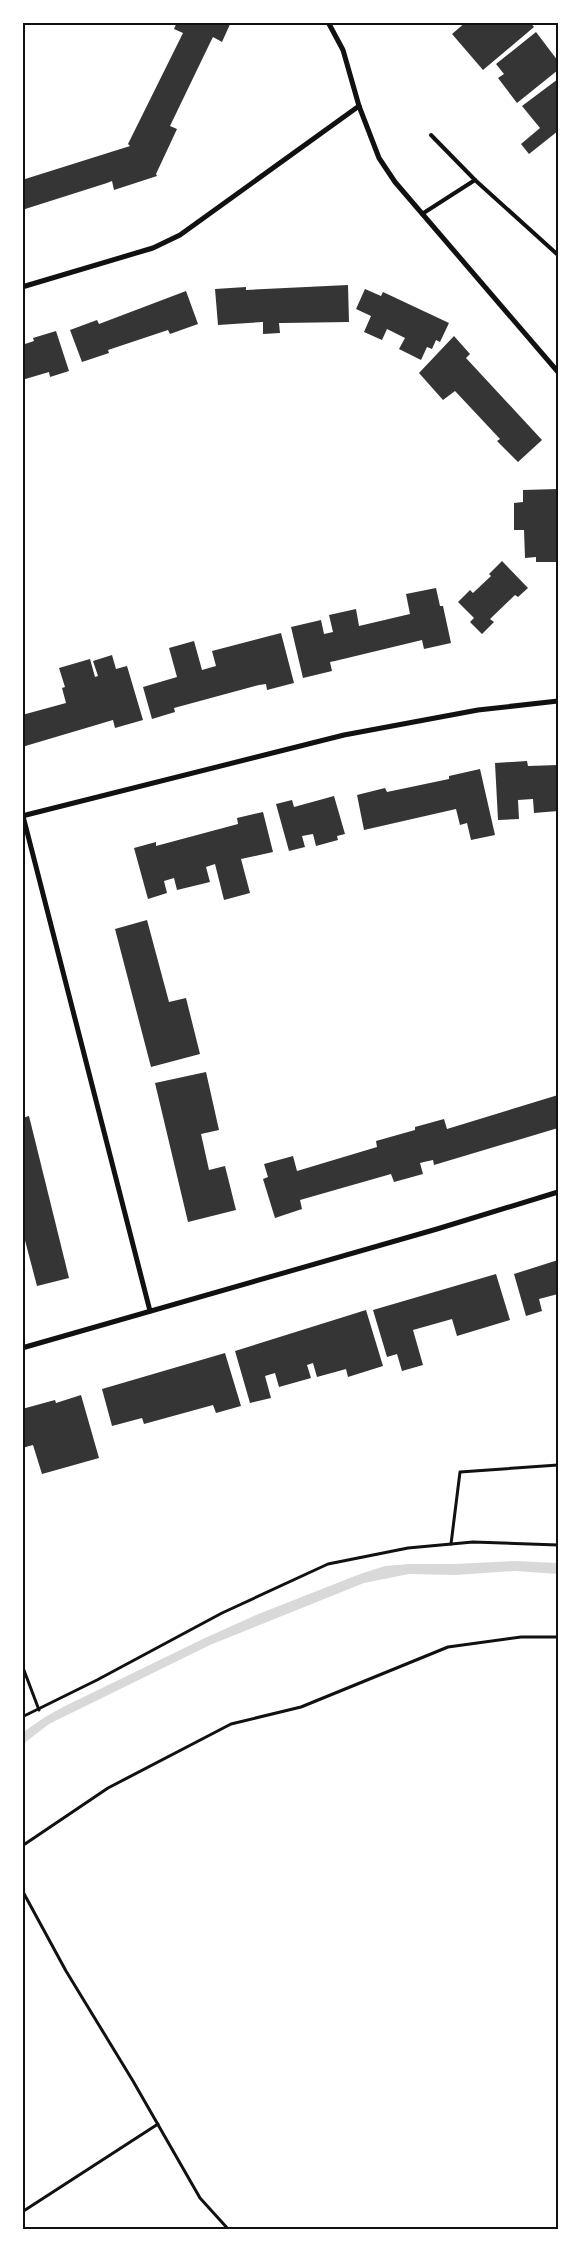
<svg xmlns="http://www.w3.org/2000/svg" width="581" height="2252" font-family="'Alegreya Sans',sans-serif">
<style>
.water{fill:#d9d9d9}
.building{fill:#353535}
.lines{fill:none;stroke-linecap:round;stroke-linejoin:round}
.path{stroke:#111;stroke-width:3}
.service{stroke:#111;stroke-width:4}
.minor{stroke:#111;stroke-width:5}
.neatline{fill:none;stroke:#111;stroke-width:2}
</style>
<rect width="100%" height="100%" fill="#fff"/>
<!-- water -->
<path class="water" d="M 515,1561 L 558,1563 L 558,1574 L 515,1571 L 455,1575 L 409,1574 L 364,1583 L 210,1645 L 49,1724 L 23,1744 L 23,1734 L 25,1731 L 45,1717 L 65,1706 L 205,1638 L 256,1615 L 360,1574 L 385,1566 L 409,1564 L 454,1564 Z"/>
<!-- building -->
<g class="building">
<path d="M 177,22 L 231,22 L 222,42 L 213,37 L 209,45 L 170,126 L 177,129 L 156,174 L 157,176 L 114,190 L 112,181 L 107,183 L 22,210 L 22,180 L 130,146 L 128,144 L 183,33 L 174,29 Z"/>
<path d="M 466,22 L 530,22 L 534,27 L 483,70 L 452,34 Z"/>
<path d="M 536,32 L 558,61 L 558,70 L 517,103 L 498,78 L 504,74 L 496,64 Z"/>
<path d="M 558,79 L 558,131 L 529,154 L 521,144 L 540,128 L 522,106 Z"/>
<path d="M 348,285 L 349,322 L 282,323 L 279,323 L 280,333 L 263,334 L 263,322 L 218,325 L 215,289 L 246,287 L 246,290 Z"/>
<path d="M 365,289 L 381,296 L 383,292 L 449,323 L 440,342 L 436,340 L 432,349 L 427,347 L 421,360 L 399,349 L 405,338 L 387,329 L 382,340 L 364,332 L 371,316 L 356,309 Z"/>
<path d="M 186,291 L 198,324 L 170,334 L 168,330 L 108,350 L 109,353 L 82,362 L 70,330 L 97,320 L 99,324 Z"/>
<path d="M 56,331 L 69,371 L 50,377 L 49,372 L 22,380 L 22,345 L 34,341 L 33,338 Z"/>
<path d="M 454,336 L 470,354 L 466,358 L 542,440 L 518,462 L 497,441 L 500,439 L 455,391 L 443,400 L 419,373 Z"/>
<path d="M 558,489 L 558,499 L 556,499 L 558,562 L 536,562 L 536,557 L 525,558 L 524,530 L 514,530 L 514,503 L 523,502 L 523,490 Z"/>
<path d="M 502,561 L 528,588 L 518,597 L 515,595 L 490,619 L 494,622 L 482,634 L 470,622 L 474,618 L 458,602 L 470,590 L 473,593 L 491,576 L 489,574 Z"/>
<path d="M 436,588 L 440,606 L 443,606 L 451,643 L 424,649 L 422,640 L 335,661 L 330,662 L 332,671 L 303,678 L 291,627 L 321,620 L 324,634 L 333,632 L 329,615 L 356,609 L 359,626 L 410,614 L 406,594 Z"/>
<path d="M 281,633 L 294,683 L 267,690 L 266,684 L 259,685 L 174,708 L 175,712 L 152,719 L 143,687 L 177,677 L 169,648 L 194,641 L 202,670 L 216,666 L 212,651 Z"/>
<path d="M 112,655 L 116,669 L 127,666 L 143,720 L 115,728 L 113,720 L 22,747 L 22,715 L 66,703 L 62,688 L 65,687 L 59,668 L 90,659 L 95,677 L 98,676 L 93,661 Z"/>
<path d="M 527,761 L 528,766 L 558,765 L 558,811 L 534,813 L 533,799 L 518,800 L 519,819 L 498,820 L 495,763 Z"/>
<path d="M 480,769 L 495,835 L 471,840 L 467,823 L 460,825 L 456,809 L 364,830 L 357,795 L 385,788 L 387,792 L 449,779 L 449,776 Z"/>
<path d="M 334,796 L 345,834 L 337,836 L 338,840 L 316,846 L 313,834 L 302,836 L 305,847 L 289,851 L 276,804 L 292,800 L 294,807 Z"/>
<path d="M 263,812 L 273,852 L 241,859 L 250,893 L 224,900 L 215,864 L 206,867 L 210,882 L 177,890 L 174,878 L 164,881 L 167,893 L 148,899 L 134,848 L 156,842 L 156,846 L 238,824 L 237,818 Z"/>
<path d="M 147,920 L 169,1002 L 186,998 L 200,1054 L 151,1067 L 115,929 Z"/>
<path d="M 206,1072 L 219,1130 L 201,1134 L 209,1170 L 225,1166 L 236,1210 L 188,1222 L 155,1083 Z"/>
<path d="M 558,1095 L 558,1128 L 434,1165 L 433,1160 L 424,1162 L 420,1163 L 423,1174 L 394,1182 L 391,1174 L 300,1200 L 302,1209 L 275,1218 L 263,1179 L 268,1177 L 264,1164 L 293,1156 L 297,1171 L 377,1147 L 376,1141 L 415,1130 L 415,1127 L 444,1119 L 447,1129 Z"/>
<path d="M 29,1116 L 69,1278 L 37,1286 L 22,1229 L 22,1118 Z"/>
<path d="M 558,1260 L 558,1294 L 539,1299 L 542,1311 L 526,1316 L 514,1274 Z"/>
<path d="M 496,1274 L 510,1320 L 457,1336 L 452,1319 L 413,1330 L 423,1365 L 402,1371 L 397,1354 L 387,1357 L 373,1310 Z"/>
<path d="M 366,1310 L 383,1366 L 348,1377 L 346,1369 L 317,1377 L 313,1363 L 307,1365 L 311,1378 L 279,1387 L 275,1373 L 265,1376 L 271,1398 L 250,1403 L 235,1351 Z"/>
<path d="M 225,1353 L 241,1406 L 216,1413 L 213,1405 L 144,1424 L 142,1418 L 112,1426 L 102,1389 Z"/>
<path d="M 81,1395 L 99,1458 L 42,1474 L 33,1445 L 22,1448 L 22,1409 L 55,1400 L 56,1403 Z"/>
</g>
<g class="lines">
<!-- path -->
<g class="path">
<path d="M 451,1544 L 460,1472 L 558,1465"/>
<path d="M 22,1665 L 39,1710"/>
<path d="M 22,1717 L 97,1680 L 222,1613 L 328,1564 L 408,1548 L 473,1542 L 558,1545"/>
<path d="M 22,1846 L 108,1788 L 231,1724 L 301,1707 L 448,1647 L 521,1637 L 558,1637"/>
<path d="M 22,1890 L 66,1971 L 133,2081 L 200,2198 L 229,2230"/>
<path d="M 22,2212 L 158,2124"/>
</g>
<!-- service -->
<g class="service">
<path d="M 431,135 L 475,180"/>
<path d="M 422,214 L 475,180 L 558,255"/>
</g>
<!-- minor -->
<g class="minor">
<path d="M 328,22 L 343,50 L 359,106 L 379,158 L 395,182 L 558,372"/>
<path d="M 22,287 L 153,248 L 180,235 L 359,106"/>
<path d="M 22,816 L 344,735 L 478,710 L 558,701"/>
<path d="M 23,816 L 150,1311"/>
<path d="M 22,1348 L 437,1229 L 558,1192"/>
</g>
</g>
<!-- border -->
<rect width="581" height="2252" fill="none" stroke="#ffffff" stroke-width="48"/>
<rect x="24" y="24" width="533" height="2204" class="neatline"/>
</svg>
